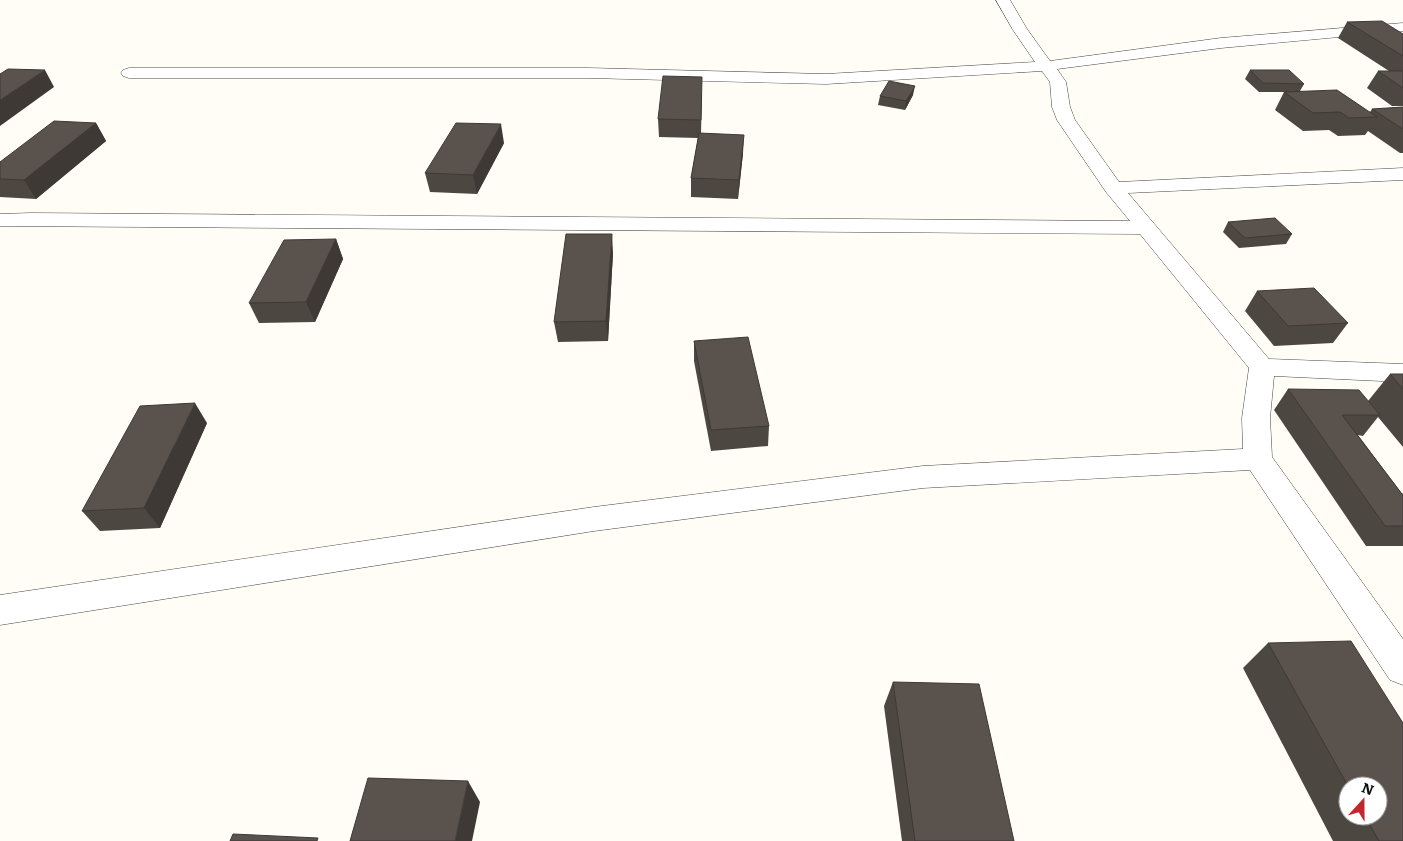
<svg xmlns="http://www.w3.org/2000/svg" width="1403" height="841" font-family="Literata,serif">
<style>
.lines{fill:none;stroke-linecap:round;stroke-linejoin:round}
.minor-casing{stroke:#444;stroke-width:1}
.minor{fill:#fff;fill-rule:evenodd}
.wall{fill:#4d4742;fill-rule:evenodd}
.shaded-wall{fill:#3f3936}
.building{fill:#5a524d;stroke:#3f3936}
</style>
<rect width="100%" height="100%" fill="#fffdf5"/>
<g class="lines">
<!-- minor casing -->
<g class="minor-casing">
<path id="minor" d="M 996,0 L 1010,0 L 1027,29 L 1050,61 L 1221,38 L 1403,23 L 1403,31 L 1221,48 L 1057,69 L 1066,82 L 1070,107 L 1075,120 L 1119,182 L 1403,168 L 1403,180 L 1128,193 L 1269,359 L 1403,364 L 1403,382 L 1274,376 L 1270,418 L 1272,457 L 1403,639 L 1403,685 L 1390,680 L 1250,470 L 923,488 L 594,531 L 0,625 L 0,595 L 594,507 L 923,466 L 1243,449 L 1242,418 L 1249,368 L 1140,234 L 0,226 L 0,214 L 31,213 L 1130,221 L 1106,192 L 1057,120 L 1052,107 L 1050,82 L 1042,71 L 826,84 L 588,78 L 129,78 L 123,76 L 121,73 L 123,70 L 129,68 L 588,68 L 826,74 L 1035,62 L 1013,30 Z"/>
</g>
<!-- minor -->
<use href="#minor" class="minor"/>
</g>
<!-- wall -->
<g class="wall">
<path d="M 1347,22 L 1403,34 L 1403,106 L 1392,106 L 1367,88 L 1378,71 L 1389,71 L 1338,38 Z"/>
<path d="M 1250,70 L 1304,84 L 1300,91 L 1370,112 L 1372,109 L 1403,107 L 1403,153 L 1400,153 L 1368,131 L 1365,135 L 1338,136 L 1329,130 L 1303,131 L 1275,110 L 1284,92 L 1259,92 L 1245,79 Z"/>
<path d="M 702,94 L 701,133 L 743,153 L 738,199 L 691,197 L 691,178 L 698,138 L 659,137 L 658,119 Z"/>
<path d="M 913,95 L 905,110 L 878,105 L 880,96 Z"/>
<path d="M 96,123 L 106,141 L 36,199 L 0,197 L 0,162 Z"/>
<path d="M 504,143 L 477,194 L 430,192 L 425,173 Z"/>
<path d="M 1228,222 L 1292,234 L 1286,244 L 1239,248 L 1223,232 Z"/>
<path d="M 336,239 L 343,259 L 315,322 L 259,323 L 249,303 Z"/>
<path d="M 613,253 L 608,341 L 558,342 L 554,322 Z"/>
<path d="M 1257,291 L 1348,323 L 1333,343 L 1274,346 L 1245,311 Z"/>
<path d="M 694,341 L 769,426 L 768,446 L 711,451 L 694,361 Z"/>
<path d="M 1390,374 L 1403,374 L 1403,447 L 1378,417 L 1363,436 L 1358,435 L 1402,494 L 1403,494 L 1403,546 L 1366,546 L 1274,410 L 1288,389 L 1368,401 Z"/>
<path d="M 207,423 L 160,528 L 100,531 L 82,511 Z"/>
<path d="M 1268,643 L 1403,841 L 1333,841 L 1243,668 ZM 1348,786 L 1378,816 L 1348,816 Z"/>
<path d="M 893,682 L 1014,841 L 902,841 L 884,706 Z"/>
</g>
<!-- shaded-wall -->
<g class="shaded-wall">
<path d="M 45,70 L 54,87 L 0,126 L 0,100 Z"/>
<path d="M 915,86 L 913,95 L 905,110 L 906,101 Z"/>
<path d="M 96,123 L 106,141 L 36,199 L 24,180 Z"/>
<path d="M 501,124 L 504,143 L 477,194 L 473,175 Z"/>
<path d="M 744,135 L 743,153 L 738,199 L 739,180 Z"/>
<path d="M 612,234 L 613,253 L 608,341 L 606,321 Z"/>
<path d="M 336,239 L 343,259 L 315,322 L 306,302 Z"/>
<path d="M 195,403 L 207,423 L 160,528 L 144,508 Z"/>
<path d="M 468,781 L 480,802 L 472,841 L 455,841 Z"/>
</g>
<!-- building -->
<g class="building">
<path d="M 1382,21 L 1403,34 L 1403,56 L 1347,22 Z"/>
<path d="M 8,69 L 45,70 L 0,100 L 0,74 Z"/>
<path d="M 1250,70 L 1289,70 L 1304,84 L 1263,83 Z"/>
<path d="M 1378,71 L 1403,71 L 1403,88 Z"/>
<path d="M 663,76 L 702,77 L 701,120 L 658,119 Z"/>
<path d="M 889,81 L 915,86 L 906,101 L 880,96 Z"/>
<path d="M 1337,90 L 1377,117 L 1349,118 L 1340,112 L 1313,113 L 1284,92 Z"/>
<path d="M 1403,107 L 1403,129 L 1372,109 Z"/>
<path d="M 54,121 L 96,123 L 24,180 L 0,179 L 0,162 Z"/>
<path d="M 456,123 L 501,124 L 473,175 L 425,173 Z"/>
<path d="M 699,133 L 744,135 L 739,180 L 691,178 Z"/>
<path d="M 1275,218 L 1292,234 L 1245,238 L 1228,222 Z"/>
<path d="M 566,234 L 612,234 L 606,321 L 554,322 Z"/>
<path d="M 336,239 L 306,302 L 249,303 L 284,240 Z"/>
<path d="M 1314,288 L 1348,323 L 1288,326 L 1257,291 Z"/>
<path d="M 748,337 L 769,426 L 711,430 L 694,341 Z"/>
<path d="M 1390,374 L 1403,374 L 1403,389 Z"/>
<path d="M 1288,389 L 1359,390 L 1380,415 L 1342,415 L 1402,494 L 1403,494 L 1403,526 L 1385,526 Z"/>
<path d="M 195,403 L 144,508 L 82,511 L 140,406 Z"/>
<path d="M 1351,641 L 1403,723 L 1403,841 L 1379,841 L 1365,816 L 1378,816 L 1378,786 L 1348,786 L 1268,643 Z"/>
<path d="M 893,682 L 979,684 L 1014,841 L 915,841 Z"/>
<path d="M 368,778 L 468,781 L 455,841 L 350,841 Z"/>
<path d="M 233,834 L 318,838 L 317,841 L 230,841 Z"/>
</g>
<!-- north arrow -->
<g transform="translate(1363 801) rotate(21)"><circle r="24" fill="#ffffff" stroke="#a0a0a0"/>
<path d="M0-4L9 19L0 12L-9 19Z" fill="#c4262e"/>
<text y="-8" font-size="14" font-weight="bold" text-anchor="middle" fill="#111111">N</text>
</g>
</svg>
